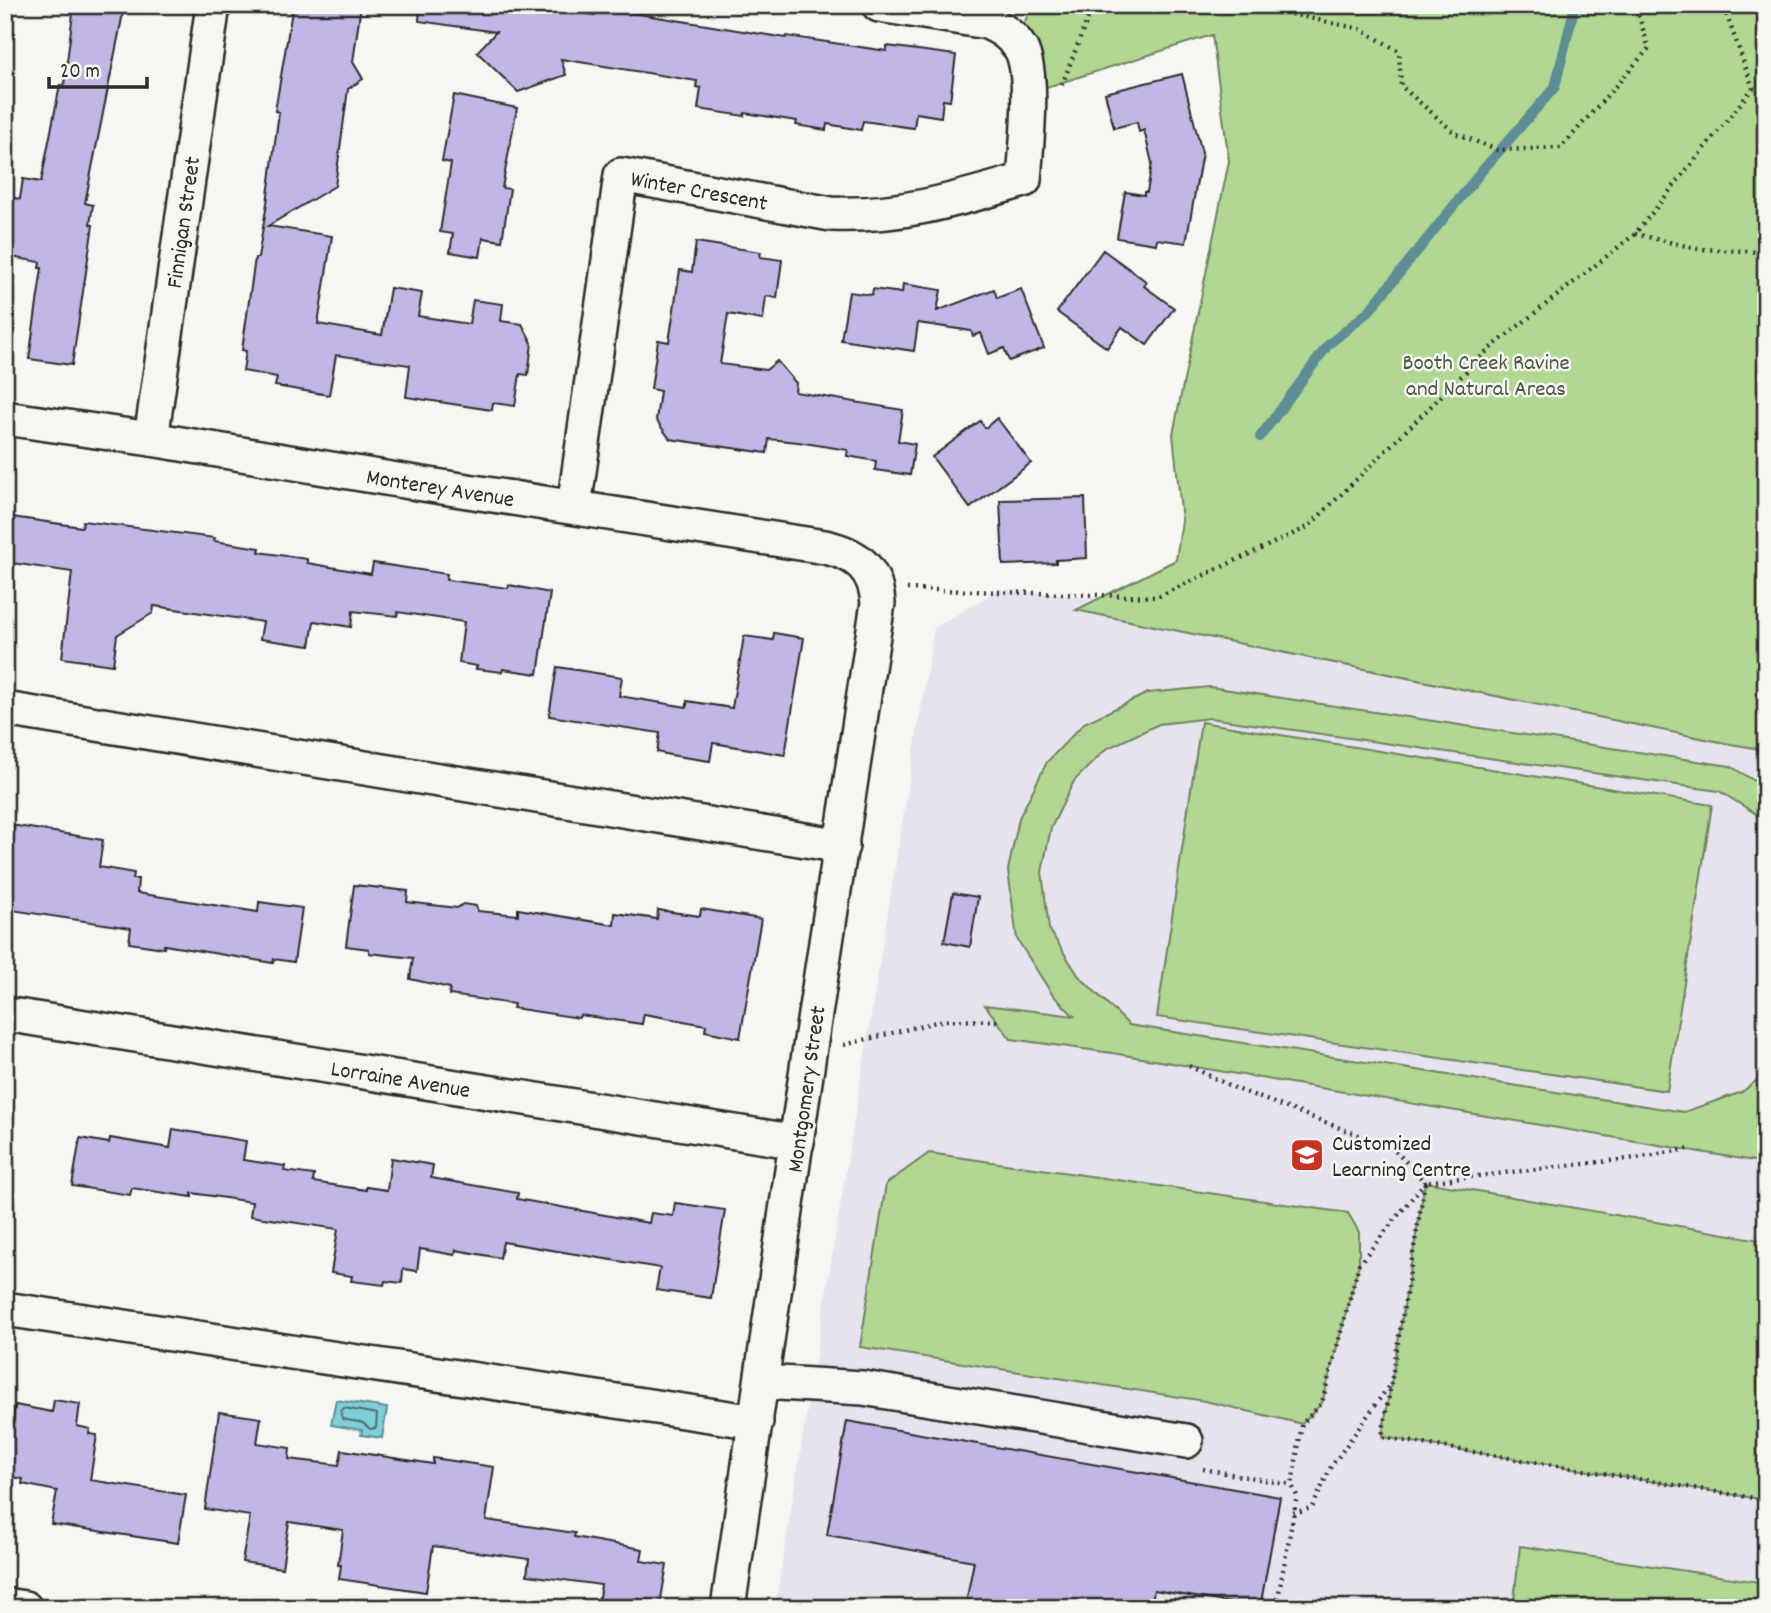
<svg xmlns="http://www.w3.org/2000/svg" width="1771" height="1613" font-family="Dekko,sans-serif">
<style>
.built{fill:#e6e3ef}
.green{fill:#b1d792;stroke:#6e815e;stroke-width:2}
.water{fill:#7fcfdb;stroke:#5d8d95;stroke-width:2}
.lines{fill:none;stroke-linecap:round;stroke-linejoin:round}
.shore{stroke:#4d6d71;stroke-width:2}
.stream{stroke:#5d8d95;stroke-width:10}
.building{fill:#c2b6e7;stroke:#2b2b2b;stroke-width:2}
.minor-casing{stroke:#2b2b2b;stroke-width:38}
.path{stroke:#2b2b2b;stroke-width:4.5;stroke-dasharray:2 5;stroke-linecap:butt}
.minor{stroke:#f6f6f2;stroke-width:33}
.labels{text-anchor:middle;stroke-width:5;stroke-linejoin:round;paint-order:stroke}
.street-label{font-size:23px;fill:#2b2b2b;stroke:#f6f6f2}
.park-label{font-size:23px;fill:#4c5645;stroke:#f6f6f2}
.poi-label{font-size:23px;fill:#2b2b2b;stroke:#f6f6f2;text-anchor:start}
</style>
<rect width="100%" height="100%" fill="#f6f6f2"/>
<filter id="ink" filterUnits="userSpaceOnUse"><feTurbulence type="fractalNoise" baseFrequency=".0143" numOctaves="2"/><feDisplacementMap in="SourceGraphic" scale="14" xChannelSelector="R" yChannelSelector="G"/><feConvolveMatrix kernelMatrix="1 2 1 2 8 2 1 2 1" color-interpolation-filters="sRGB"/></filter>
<g filter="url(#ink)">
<!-- built -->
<path class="built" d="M 1000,589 L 1169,606 L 1766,703 L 1766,1608 L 775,1608 L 934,628 Z"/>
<!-- green -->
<g class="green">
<path d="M 1032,5 L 1766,5 L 1766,750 L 1725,743 L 1076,610 L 1176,560 L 1182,521 L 1173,434 L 1229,161 L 1212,35 L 1047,87 L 1023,26 Z"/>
<path d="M 1210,687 L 1730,766 L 1766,788 L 1766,820 L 1719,791 L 1210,718 L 1159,724 L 1106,749 L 1074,781 L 1051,828 L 1042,872 L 1049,929 L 1078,975 L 1129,1025 L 1684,1112 L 1742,1092 L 1766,1073 L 1766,1118 L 1758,1125 L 1766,1127 L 1766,1163 L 1112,1053 L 1011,1039 L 985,1005 L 1074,1016 L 1052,994 L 1017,939 L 1008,870 L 1019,818 L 1047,762 L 1084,723 L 1148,693 Z"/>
<path d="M 1201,722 L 1712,805 L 1667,1091 L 1157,1017 Z"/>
<path d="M 929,1153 L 1348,1213 L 1359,1232 L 1359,1264 L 1322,1403 L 1302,1424 L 1205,1401 L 860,1347 L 886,1184 Z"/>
<path d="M 1425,1182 L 1766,1241 L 1766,1500 L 1382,1437 Z"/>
<path d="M 1520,1546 L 1766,1583 L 1766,1608 L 1513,1608 Z"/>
</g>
<!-- water -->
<path class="water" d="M 336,1400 L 387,1408 L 382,1438 L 361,1435 L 362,1430 L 331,1425 Z"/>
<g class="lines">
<!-- shore -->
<path class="shore" d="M 344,1408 L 377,1414 L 376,1428 L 370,1429 L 363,1423 L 342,1419 L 341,1411 Z"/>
<!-- stream -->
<path class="stream" d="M 1260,437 L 1328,345 L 1369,311 L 1481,172 L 1555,87 L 1575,5"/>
</g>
<!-- building -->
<g class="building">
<path d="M 74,5 L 104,5 L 124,8 L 85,203 L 93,205 L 90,224 L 93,225 L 72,365 L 29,359 L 42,268 L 39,268 L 40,262 L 5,256 L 5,196 L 20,199 L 23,179 L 41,182 L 60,85 L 64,86 Z"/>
<path d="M 293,5 L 361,5 L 353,62 L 363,79 L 348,89 L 335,186 L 268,226 L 332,236 L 318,324 L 382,335 L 390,288 L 422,293 L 418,316 L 469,324 L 473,300 L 503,304 L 501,321 L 522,324 L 532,343 L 528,375 L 520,374 L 515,406 L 493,403 L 492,410 L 406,397 L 410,365 L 336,355 L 329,395 L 275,386 L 277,377 L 243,371 L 246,351 L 242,350 L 255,258 L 258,258 L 267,203 L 279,112 L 275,111 Z"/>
<path d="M 420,5 L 542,5 L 594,15 L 608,5 L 617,5 L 621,11 L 786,38 L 787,36 L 887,51 L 887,46 L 956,55 L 950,101 L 943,100 L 941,117 L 916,113 L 914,128 L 863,121 L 861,130 L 827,124 L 826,130 L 796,125 L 797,121 L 745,113 L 744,116 L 698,109 L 701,88 L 696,87 L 697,81 L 561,59 L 566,75 L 518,92 L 477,52 L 496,32 L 419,21 Z"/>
<path d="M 1182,74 L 1202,153 L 1186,243 L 1157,239 L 1156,244 L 1117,238 L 1125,192 L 1144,195 L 1144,192 L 1147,192 L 1152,163 L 1144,130 L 1139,132 L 1137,122 L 1114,128 L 1105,93 Z"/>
<path d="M 454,95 L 517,108 L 502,188 L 510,189 L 502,241 L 483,238 L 480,257 L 450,252 L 453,234 L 440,232 L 451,163 L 442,161 Z"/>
<path d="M 696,242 L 761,252 L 760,257 L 782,260 L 777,298 L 766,296 L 763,320 L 728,314 L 720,364 L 766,370 L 777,361 L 796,383 L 795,392 L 903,410 L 898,441 L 915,444 L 910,475 L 875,470 L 876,461 L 847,456 L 848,450 L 798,442 L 769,439 L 767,453 L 670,439 L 656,420 L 660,391 L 651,389 L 658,340 L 669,342 L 680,270 L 692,272 Z"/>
<path d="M 1103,250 L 1147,282 L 1144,286 L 1174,308 L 1147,345 L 1122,327 L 1107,348 L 1057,312 Z"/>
<path d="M 903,284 L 941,290 L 937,311 L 994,289 L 997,298 L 1021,289 L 1044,348 L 1009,361 L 1004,348 L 989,354 L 981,333 L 973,336 L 971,331 L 918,323 L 914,351 L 841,340 L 849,292 L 872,295 L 873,289 L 902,293 Z"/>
<path d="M 997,418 L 1031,463 L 970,508 L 932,457 L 980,421 L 985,428 Z"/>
<path d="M 1085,498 L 1087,558 L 1056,560 L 1056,563 L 1003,565 L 1000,500 Z"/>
<path d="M 5,516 L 82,527 L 83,521 L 215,538 L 214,541 L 260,548 L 259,552 L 307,559 L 307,563 L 371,574 L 373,563 L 447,574 L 446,580 L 508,588 L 509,585 L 550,593 L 538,674 L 503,669 L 502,672 L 476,669 L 477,666 L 459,663 L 464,622 L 398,612 L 397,616 L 353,611 L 351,627 L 314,621 L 310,646 L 260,639 L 263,622 L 154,606 L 153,613 L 117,635 L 113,665 L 62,658 L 72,572 L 5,562 Z"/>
<path d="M 774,633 L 804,638 L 785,755 L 713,743 L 710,761 L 670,755 L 657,752 L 660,733 L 549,716 L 557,667 L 622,677 L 619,696 L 687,707 L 687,701 L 732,708 L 744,636 L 773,640 Z"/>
<path d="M 5,824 L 103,840 L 99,867 L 134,873 L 133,879 L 138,879 L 137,893 L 258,912 L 259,902 L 302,908 L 294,962 L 274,959 L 273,963 L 164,945 L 164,948 L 129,943 L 131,928 L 5,909 Z"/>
<path d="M 354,885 L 408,891 L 407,902 L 457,908 L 463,904 L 476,906 L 478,911 L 518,915 L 518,909 L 614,925 L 615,913 L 657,919 L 658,910 L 700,916 L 701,909 L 761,919 L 740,1038 L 705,1031 L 706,1025 L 644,1014 L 642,1024 L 580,1015 L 579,1018 L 513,1008 L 514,1004 L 449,995 L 450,988 L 410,979 L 413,958 L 369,953 L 369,949 L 346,946 Z"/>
<path d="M 953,893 L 978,897 L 970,947 L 944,942 Z"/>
<path d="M 173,1129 L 246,1141 L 243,1160 L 285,1166 L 284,1171 L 314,1175 L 313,1182 L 366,1190 L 366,1187 L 387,1190 L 391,1158 L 433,1165 L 431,1178 L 518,1193 L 517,1199 L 649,1223 L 651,1213 L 673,1216 L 675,1203 L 725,1210 L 711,1298 L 656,1290 L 660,1268 L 503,1242 L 500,1258 L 456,1250 L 455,1255 L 420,1249 L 417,1271 L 403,1269 L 402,1283 L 385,1281 L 384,1285 L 351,1281 L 352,1276 L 331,1273 L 338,1229 L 250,1216 L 252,1202 L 192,1193 L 192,1197 L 132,1188 L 130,1195 L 72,1186 L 80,1138 L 109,1143 L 110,1138 L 170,1148 Z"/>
<path d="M 54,1400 L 80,1404 L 77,1426 L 90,1429 L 89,1434 L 97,1435 L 90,1480 L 186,1495 L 178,1543 L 51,1524 L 57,1491 L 22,1484 L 23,1479 L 5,1476 L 15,1405 L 52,1412 Z"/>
<path d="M 219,1412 L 261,1418 L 257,1443 L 290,1448 L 289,1459 L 339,1465 L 342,1450 L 433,1464 L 433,1458 L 494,1467 L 486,1520 L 575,1533 L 574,1537 L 643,1549 L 641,1561 L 667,1565 L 660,1604 L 633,1599 L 632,1608 L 626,1608 L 598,1603 L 601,1585 L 527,1575 L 529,1559 L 433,1546 L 426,1592 L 339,1579 L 341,1565 L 338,1565 L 343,1530 L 289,1522 L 282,1568 L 242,1562 L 250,1516 L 205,1509 Z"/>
<path d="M 847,1421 L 1280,1497 L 1260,1608 L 1154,1590 L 1151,1608 L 965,1608 L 974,1561 L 827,1535 Z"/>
</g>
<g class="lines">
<!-- minor casing -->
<g class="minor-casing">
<g id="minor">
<path id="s1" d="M 5,418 L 151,439 L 391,479 L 825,547 C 857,554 875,568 878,603 L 810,1047 L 728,1608"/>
<path id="s2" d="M 151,439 L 213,5"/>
<path id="s3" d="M 574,507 L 621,175 L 831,214 C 902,217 958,199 1024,180 C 1026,149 1035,76 1021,49 C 1013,36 1001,28 987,22 L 879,5"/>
<path d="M 5,709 L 842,846"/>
<path id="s4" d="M 5,1014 L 797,1142"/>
<path d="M 5,1309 L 756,1422"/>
<path d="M 762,1382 L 863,1388 L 1186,1441"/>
<path d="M 5,1605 L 25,1608"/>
</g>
</g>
<!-- path -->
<g class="path">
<path d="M 1250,5 L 1360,29 L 1399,51 L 1401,86 L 1455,133 L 1497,150 L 1561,148 L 1649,48 L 1635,5"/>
<path d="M 1062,85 L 1093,5"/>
<path d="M 1635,234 L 1699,249 L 1766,252"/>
<path d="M 907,589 L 1157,597 L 1308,527 L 1488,350 L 1635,234 L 1753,88 L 1723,5"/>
<path d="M 844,1045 L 944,1020 L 997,1021"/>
<path d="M 1189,1066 L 1237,1089 L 1393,1148 L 1425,1182 L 1359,1264 L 1322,1403 L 1302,1424 L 1292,1485 L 1297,1496 L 1276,1608"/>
<path d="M 1688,1149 L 1636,1158 L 1425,1182 L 1382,1437 L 1766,1500"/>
<path d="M 1203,1469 L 1292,1485"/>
<path d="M 1293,1513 L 1312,1508 L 1331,1467 L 1391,1383"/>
</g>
<!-- minor -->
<use href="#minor" class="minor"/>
</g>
</g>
<!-- icons -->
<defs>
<g id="school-square" transform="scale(1.75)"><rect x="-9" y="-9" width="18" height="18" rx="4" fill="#c8321e" stroke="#f6f6f2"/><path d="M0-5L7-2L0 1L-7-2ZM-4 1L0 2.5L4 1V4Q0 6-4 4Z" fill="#fff"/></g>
</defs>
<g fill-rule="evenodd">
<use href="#school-square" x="1307" y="1155"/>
</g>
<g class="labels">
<!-- street labels -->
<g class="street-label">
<text dy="8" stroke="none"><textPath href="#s3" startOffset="415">Winter Crescent</textPath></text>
<text dy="8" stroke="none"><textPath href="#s2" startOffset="219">Finnigan Street</textPath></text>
<text dy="8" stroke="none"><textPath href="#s1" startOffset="441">Monterey Avenue</textPath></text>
<text dy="8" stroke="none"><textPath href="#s4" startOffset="401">Lorraine Avenue</textPath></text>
<text transform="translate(805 1089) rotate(-82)" y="8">Montgomery Street</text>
</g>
<!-- park labels -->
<g class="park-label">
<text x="1486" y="369">Booth Creek Ravine<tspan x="1486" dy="26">and Natural Areas</tspan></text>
</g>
<!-- poi labels -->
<g class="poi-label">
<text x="1332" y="1150">Customized<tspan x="1332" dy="26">Learning Centre</tspan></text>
</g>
</g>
<!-- margin -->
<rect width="1771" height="1613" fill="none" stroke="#f6f6f2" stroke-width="28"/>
<rect x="14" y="14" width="1743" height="1585" fill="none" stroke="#2b2b2b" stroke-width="2.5" filter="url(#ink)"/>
<!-- scale -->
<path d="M49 77v10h98v-10" fill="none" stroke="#2b2b2b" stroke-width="3.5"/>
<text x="60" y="77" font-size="21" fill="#2b2b2b" stroke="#f6f6f2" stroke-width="5" paint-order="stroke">20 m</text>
</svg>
